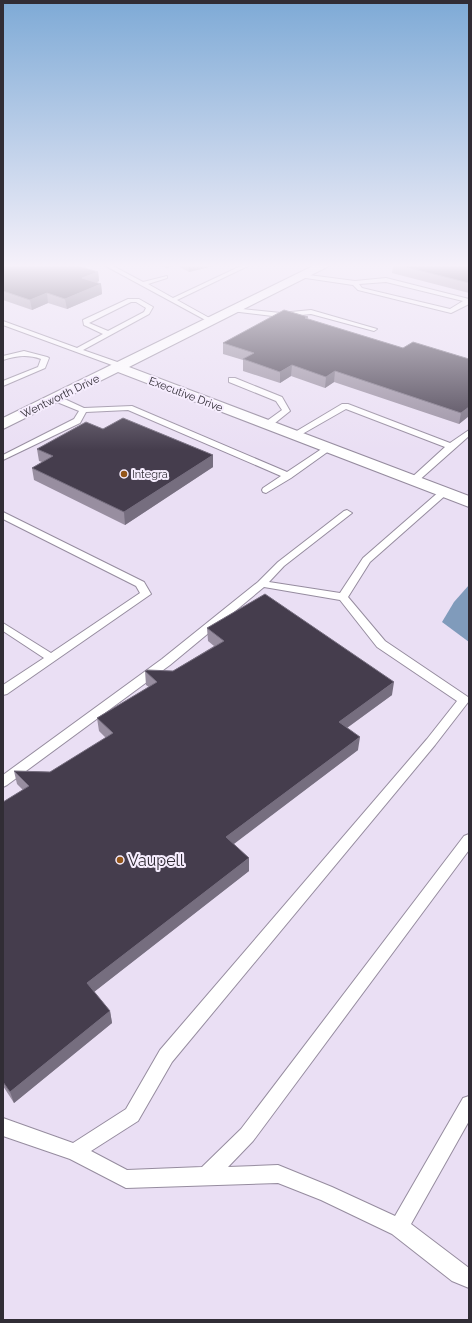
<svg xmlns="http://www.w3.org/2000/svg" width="472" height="1323" font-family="Raleway,sans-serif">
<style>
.water{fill:#809bbb}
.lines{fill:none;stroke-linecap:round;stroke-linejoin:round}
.lane-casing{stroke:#968c9f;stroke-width:2}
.street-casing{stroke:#968c9f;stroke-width:2}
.lane{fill:#fff;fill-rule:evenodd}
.street{fill:#fff;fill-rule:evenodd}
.wall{fill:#988ea0}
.shaded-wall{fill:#766e7f}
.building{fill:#453d4d;stroke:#766e7f}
.poi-dot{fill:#93561a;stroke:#f6edfe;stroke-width:1.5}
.labels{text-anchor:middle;stroke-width:4;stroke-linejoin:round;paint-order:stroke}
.far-street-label{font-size:11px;fill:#312d35;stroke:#f6edfe}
.far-poi-label{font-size:11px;fill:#312d35;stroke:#f6edfe;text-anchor:start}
.near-poi-label{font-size:16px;fill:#312d35;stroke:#f6edfe;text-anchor:start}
</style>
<rect width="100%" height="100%" fill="#eadff4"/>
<!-- water -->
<path class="water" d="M 469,585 L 469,642 L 442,622 L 454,602 Z"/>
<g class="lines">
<!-- lane casing -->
<g class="lane-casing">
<g id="lane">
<path d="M 104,265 L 111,265 L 143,282 L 167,276 L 167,278 L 148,284 L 173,298 L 243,265 L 250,265 L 177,300 L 213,320 L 213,322 L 211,323 Z"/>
<path d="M 301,274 L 355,281 L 386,278 L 469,299 L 469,304 L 451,313 L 358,290 L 353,285 L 299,277 L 298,276 ZM 386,282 L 463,301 L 450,309 L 362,288 L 359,284 Z"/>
<path d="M 128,299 L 139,299 L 153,307 L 149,314 L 83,350 L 123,364 L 124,366 L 120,368 L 3,325 L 3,321 L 77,348 L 103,334 L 84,325 L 83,320 ZM 131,302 L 136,302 L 146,308 L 144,312 L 108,331 L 89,323 Z"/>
<path d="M 233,308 L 281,313 L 311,310 L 377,329 L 374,331 L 311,314 L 281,317 L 231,311 L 231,309 Z"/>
<path d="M 24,351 L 47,357 L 49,358 L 45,368 L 3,386 L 3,381 L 38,367 L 41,359 C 27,354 17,356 3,360 L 3,356 Z"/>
<path d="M 229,378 L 235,378 L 282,397 L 290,411 L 270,427 L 264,427 L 264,423 L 282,410 L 276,401 L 229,382 Z"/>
<path d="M 52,396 L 58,396 L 84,408 L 132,406 L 287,472 L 326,446 L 329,446 L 333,448 L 291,478 L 266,493 L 263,492 L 262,490 L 263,488 L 281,476 L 128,410 L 86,412 L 80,423 L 3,460 L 3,455 L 74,419 L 79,411 L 52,400 Z"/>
<path d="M 342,404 L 348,404 L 450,443 L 469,430 L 469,436 L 416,483 L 410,483 L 409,481 L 410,479 L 445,447 L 346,409 L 297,437 L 294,437 L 290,435 Z"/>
<path d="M 444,489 L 447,490 L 448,492 L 447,494 L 370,562 L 348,597 L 385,641 L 468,697 L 469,701 L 435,745 L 172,1062 L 138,1121 L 91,1151 L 127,1170 L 202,1167 L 241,1129 L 464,836 L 469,834 L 469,850 L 253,1141 L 228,1167 L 278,1165 L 332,1187 L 395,1216 L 463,1098 L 469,1096 L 469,1121 L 411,1224 L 469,1268 L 469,1288 L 452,1281 L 392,1234 L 321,1200 L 278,1183 L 126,1188 L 70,1159 L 3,1136 L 3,1118 L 73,1143 L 126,1109 L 160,1050 L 427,739 L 457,701 L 377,647 L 340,600 L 264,587 L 170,665 L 7,785 L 3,787 L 3,775 L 162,659 L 258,582 L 278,562 L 344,511 L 347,510 L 352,513 L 284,566 L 269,582 L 340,593 L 363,558 L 441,490 Z"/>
<path d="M 3,512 L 144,582 L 151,594 L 7,694 L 3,695 L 3,685 L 44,658 L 3,631 L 3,623 L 51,653 L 140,593 L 136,586 L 3,519 Z"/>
</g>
</g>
<!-- street casing -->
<g class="street-casing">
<path id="street" d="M 315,265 L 329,265 L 327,267 L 129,367 L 469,496 L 469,507 L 118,372 L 3,429 L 3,418 Z"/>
</g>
<!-- lane -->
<use href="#lane" class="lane"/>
<!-- street -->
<use href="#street" class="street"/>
</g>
<!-- wall -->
<g class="wall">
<path d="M 3,265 L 98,272 L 99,281 L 96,283 L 101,284 L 102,294 L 67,309 L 48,303 L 32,310 L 3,300 Z"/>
<path d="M 159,265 L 217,265 L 189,272 L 176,265 L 166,268 Z"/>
<path d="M 393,265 L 469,265 L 469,293 L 392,273 Z"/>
<path d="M 308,317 L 307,319 L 403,348 L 469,359 L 469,416 L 459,424 L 334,382 L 325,388 L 291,376 L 280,383 L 243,371 L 243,360 L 223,354 L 223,343 Z"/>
<path d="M 103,429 L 213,455 L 213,467 L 125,525 L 34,480 L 32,468 L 42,462 L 39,461 L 37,449 Z"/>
<path d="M 207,628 L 392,695 L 347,728 L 358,750 L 233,844 L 249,871 L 94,992 L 110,1011 L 112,1023 L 14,1103 L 3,1086 L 3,802 L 23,790 L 17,784 L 14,771 L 50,772 L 106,738 L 99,731 L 97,718 L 149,687 L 146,685 L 145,671 L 173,671 L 214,646 L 208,641 Z"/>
</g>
<!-- shaded-wall -->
<g class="shaded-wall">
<path d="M 166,265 L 176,265 L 166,268 Z"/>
<path d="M 189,265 L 217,265 L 189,272 Z"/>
<path d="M 98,272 L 99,281 L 83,288 L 82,278 Z"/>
<path d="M 101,284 L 102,294 L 67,309 L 65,299 Z"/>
<path d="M 47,293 L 48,303 L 32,310 L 30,300 Z"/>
<path d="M 292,365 L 291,376 L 280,383 L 280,372 Z"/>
<path d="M 335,371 L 334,382 L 325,388 L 326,377 Z"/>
<path d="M 469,407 L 469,416 L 459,424 L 461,413 Z"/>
<path d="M 213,455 L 213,467 L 125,525 L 124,512 Z"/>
<path d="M 394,682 L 392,695 L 337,735 L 339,722 Z"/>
<path d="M 360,737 L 358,750 L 226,850 L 226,837 Z"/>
<path d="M 249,858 L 249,871 L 90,995 L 87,983 Z"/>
<path d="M 110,1011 L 112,1023 L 14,1103 L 10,1092 Z"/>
</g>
<!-- building -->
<g class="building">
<path d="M 3,265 L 75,265 L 98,272 L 82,278 L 101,284 L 65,299 L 47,293 L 30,300 L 3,291 Z"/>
<path d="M 398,265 L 469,265 L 469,283 Z"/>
<path d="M 284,310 L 308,317 L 305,318 L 403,348 L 413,342 L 469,359 L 469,407 L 461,413 L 335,371 L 326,377 L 292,365 L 280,372 L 243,359 L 254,353 L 223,343 Z"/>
<path d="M 123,418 L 213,455 L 124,512 L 32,468 L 53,456 L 37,449 L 86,422 L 103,429 Z"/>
<path d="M 265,594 L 394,682 L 339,722 L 360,737 L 226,837 L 249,858 L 87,983 L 110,1011 L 10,1092 L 3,1082 L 3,802 L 29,786 L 14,771 L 50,772 L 113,733 L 97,718 L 157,682 L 145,671 L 147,670 L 173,671 L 224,641 L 207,628 Z"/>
</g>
<!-- sky -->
<linearGradient id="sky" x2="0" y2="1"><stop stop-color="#7eaad6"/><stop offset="0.59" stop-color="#f6f1fa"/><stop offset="1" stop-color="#f6f1fa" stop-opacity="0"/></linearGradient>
<rect width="472" height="450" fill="url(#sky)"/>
<!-- markers -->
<g class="poi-dot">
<circle cx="124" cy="474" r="4"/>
<circle cx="120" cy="860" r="4"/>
</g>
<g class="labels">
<!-- far-street labels -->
<g class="far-street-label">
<text transform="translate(186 394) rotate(21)" y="4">Executive Drive</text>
<text transform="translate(60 396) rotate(-26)" y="4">Wentworth Drive</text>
</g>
<!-- far-poi labels -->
<g class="far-poi-label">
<text x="132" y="478">Integra</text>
</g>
<!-- near-poi labels -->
<g class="near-poi-label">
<text x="128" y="866">Vaupell</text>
</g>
</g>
<!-- border -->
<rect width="472" height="1323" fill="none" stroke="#312d35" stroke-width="8"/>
</svg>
